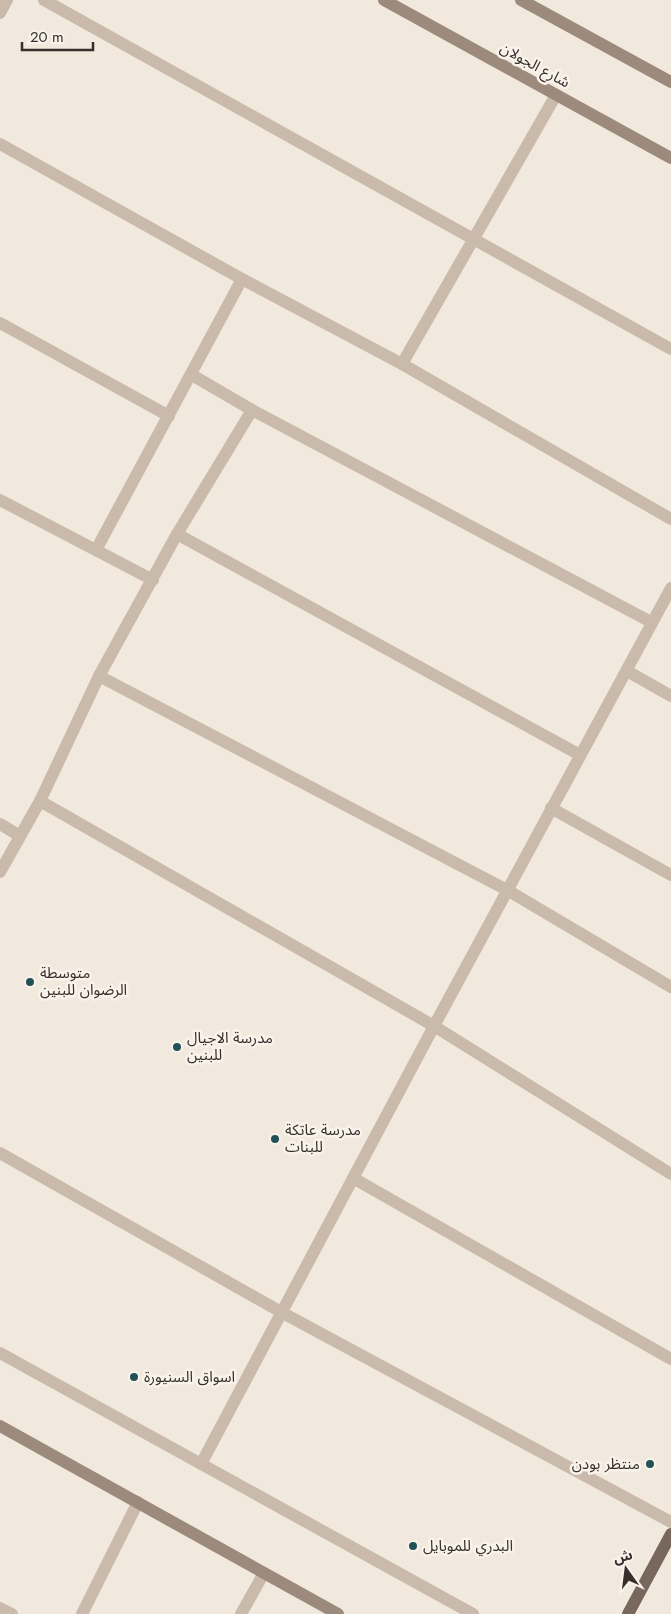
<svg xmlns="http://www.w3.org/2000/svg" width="671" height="1614" font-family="Jost,'Noto Sans Arabic',sans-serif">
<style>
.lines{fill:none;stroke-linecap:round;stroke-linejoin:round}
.street{stroke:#c9baab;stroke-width:12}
.secondary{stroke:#9c8a7c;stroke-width:12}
.primary{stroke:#78675c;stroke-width:12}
.poi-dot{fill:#225056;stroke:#f9f3eb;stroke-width:2}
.labels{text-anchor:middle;stroke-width:5;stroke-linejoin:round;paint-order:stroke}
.street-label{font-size:15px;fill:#372f2a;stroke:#f9f3eb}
.poi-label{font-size:15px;fill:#372f2a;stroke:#f9f3eb;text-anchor:start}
</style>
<rect width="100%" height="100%" fill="#f1e9de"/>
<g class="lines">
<!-- street -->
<g class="street">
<path d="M 44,0 L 671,349"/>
<path d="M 0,13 L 7,0"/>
<path d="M 0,144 L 242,279 L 402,364 L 671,519"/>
<path d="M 0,323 L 169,416"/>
<path d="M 402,364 L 556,95"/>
<path d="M 192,375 L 252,410 L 651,622"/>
<path d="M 0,500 L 153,580"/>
<path d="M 177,534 L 580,755"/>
<path d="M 96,550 L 242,279"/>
<path d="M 627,671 L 671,696"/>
<path d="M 99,676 L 507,890 L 671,987"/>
<path d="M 40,801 L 434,1026 L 671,1174"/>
<path d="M 551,808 L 671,875"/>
<path d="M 0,824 L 20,836"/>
<path d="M 0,872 L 40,801 L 99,676 L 177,534 L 252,410"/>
<path d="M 0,1153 L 281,1312 L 671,1522"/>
<path d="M 353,1178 L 671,1359"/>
<path d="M 0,1353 L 473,1614"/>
<path d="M 201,1464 L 434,1026 L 671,588"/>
<path d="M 0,1608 L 12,1614"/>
<path d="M 82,1614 L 138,1502"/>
<path d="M 241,1614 L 264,1573"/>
</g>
<!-- secondary -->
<g class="secondary">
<path d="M 384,0 L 671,158"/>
<path d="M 521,0 L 671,82"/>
<path d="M 0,1426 L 338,1614"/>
</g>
<!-- primary -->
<path class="primary" d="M 628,1614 L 671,1534"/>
</g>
<!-- markers -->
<g class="poi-dot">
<circle cx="30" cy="982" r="5"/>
<circle cx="177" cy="1047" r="5"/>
<circle cx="275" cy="1139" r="5"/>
<circle cx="134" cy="1377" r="5"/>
<circle cx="650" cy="1464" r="5"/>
<circle cx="413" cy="1546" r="5"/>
</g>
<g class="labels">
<!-- street labels -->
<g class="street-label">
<text transform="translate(535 65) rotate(29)" y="5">شارع الجولان</text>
</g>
<!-- poi labels -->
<g class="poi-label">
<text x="40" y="978">متوسطة<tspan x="40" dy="17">الرضوان للبنين</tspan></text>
<text x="187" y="1043">مدرسة الاجيال<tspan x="187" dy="17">للبنين</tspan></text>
<text x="285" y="1135">مدرسة عاتكة<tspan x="285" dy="17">للبنات</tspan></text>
<text x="144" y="1382">اسواق السنيورة</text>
<text x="640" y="1469" text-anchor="end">منتظر بودن</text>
<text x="423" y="1551">البدري للموبايل</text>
</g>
</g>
<!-- north arrow -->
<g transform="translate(626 1569) rotate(346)" stroke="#f9f3eb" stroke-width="4" paint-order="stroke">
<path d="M0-4L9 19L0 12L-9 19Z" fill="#372f2a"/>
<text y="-8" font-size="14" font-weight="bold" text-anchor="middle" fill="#372f2a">ش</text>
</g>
<!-- scale -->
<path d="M22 42v8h71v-8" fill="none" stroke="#372f2a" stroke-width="2.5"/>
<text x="30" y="42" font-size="15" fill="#372f2a" stroke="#f9f3eb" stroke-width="4" paint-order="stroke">20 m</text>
</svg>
